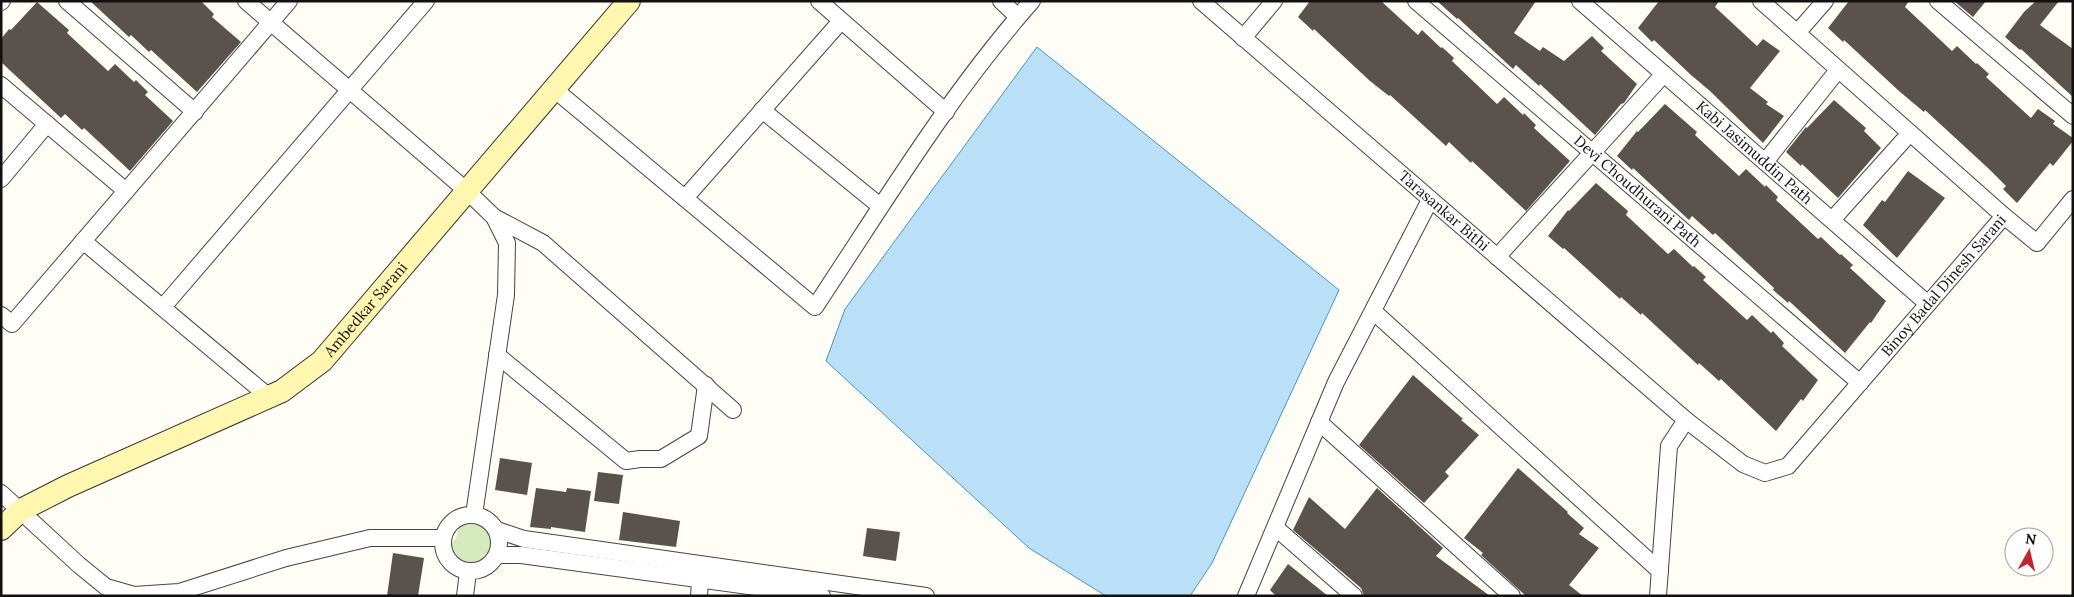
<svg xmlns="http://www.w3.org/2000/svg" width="2074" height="597" font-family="Lora,serif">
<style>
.green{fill:#d5ebbd}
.water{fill:#b9e0f7;stroke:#3f96cf}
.building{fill:#5a524d}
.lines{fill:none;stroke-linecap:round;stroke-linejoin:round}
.street-casing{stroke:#444;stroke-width:18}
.secondary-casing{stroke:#333;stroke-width:24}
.street{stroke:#fff;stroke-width:16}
.secondary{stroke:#fff6b0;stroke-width:22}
.labels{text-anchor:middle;stroke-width:5;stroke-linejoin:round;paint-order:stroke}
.street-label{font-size:15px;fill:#111;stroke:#fff}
</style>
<rect width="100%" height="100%" fill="#fffdf5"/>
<!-- green -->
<path class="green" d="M 469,524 C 524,526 479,597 450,546 L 456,538 L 460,526 Z"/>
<!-- water -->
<path class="water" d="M 1037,47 L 1339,290 L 1212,563 L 1190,596 L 1106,596 L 1029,548 L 826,361 L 845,309 Z"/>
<!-- building -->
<g class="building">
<path d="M 90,1 L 201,1 L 214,14 L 212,17 L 241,42 L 197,92 L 151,50 L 149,52 L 131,35 L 129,37 Z"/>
<path d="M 1310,1 L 1381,1 L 1418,35 L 1422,30 L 1441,48 L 1442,47 L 1454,58 L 1452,61 L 1497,104 L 1504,97 L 1523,115 L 1524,113 L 1536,125 L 1534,128 L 1570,161 L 1526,211 L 1472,161 L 1471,163 L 1449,142 L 1446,146 L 1390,95 L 1389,96 L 1370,81 L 1314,29 L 1313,31 L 1298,17 Z"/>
<path d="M 1437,1 L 1536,1 L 1514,33 L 1540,51 L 1543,47 L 1564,61 L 1592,36 L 1604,48 L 1601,51 L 1637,84 L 1624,103 L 1621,104 L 1595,135 L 1540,84 L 1539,86 L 1516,65 L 1513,69 L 1458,18 L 1457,19 Z"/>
<path d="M 1659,1 L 1719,1 L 1715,7 L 1757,46 L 1763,39 L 1780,51 L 1750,88 L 1768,102 L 1766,104 L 1784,116 L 1763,143 L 1710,91 L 1691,75 L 1654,40 L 1652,42 L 1638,28 Z"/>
<path d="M 1849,1 L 1909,1 L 1905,7 L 1952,51 L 1957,46 L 1976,64 L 1977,63 L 1989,74 L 1986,77 L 2031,118 L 2038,109 L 2055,121 L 2053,124 L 2073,138 L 2073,141 L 2053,166 L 2050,163 L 2017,203 L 2003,189 L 2006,186 L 1989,169 L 1925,110 L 1924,112 L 1899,91 L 1844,40 L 1843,42 L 1828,28 Z"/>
<path d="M 1954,1 L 1986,1 L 1973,17 Z"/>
<path d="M 2036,1 L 2059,1 L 2040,25 L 2073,49 L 2073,97 L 2021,49 L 2020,50 L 2005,37 L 2024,12 Z"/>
<path d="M 37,2 L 69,30 L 67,33 L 108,71 L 115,64 L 134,82 L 136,80 L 148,92 L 145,95 L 173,121 L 130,171 L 84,128 L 82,130 L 65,114 L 61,118 L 1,62 L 1,39 L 9,29 L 11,30 Z"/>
<path d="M 1834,100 L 1866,128 L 1864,131 L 1881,148 L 1838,198 L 1802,164 L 1801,166 L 1786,152 L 1806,127 L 1807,128 Z"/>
<path d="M 1665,104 L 1697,132 L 1695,135 L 1739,176 L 1746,169 L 1765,187 L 1766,185 L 1778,197 L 1776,200 L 1818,239 L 1821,237 L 1840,255 L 1841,254 L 1853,265 L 1850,268 L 1886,301 L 1871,323 L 1870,322 L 1845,353 L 1789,301 L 1788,303 L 1773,290 L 1774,288 L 1715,233 L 1713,235 L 1692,216 L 1689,220 L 1633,168 L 1632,170 L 1617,156 L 1637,131 L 1638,132 Z"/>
<path d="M 1908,171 L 1945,198 L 1897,258 L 1863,225 L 1882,200 L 1885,202 Z"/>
<path d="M 1596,183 L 1628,211 L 1626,215 L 1668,254 L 1674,249 L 1693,267 L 1694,266 L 1706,277 L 1703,280 L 1747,320 L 1752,315 L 1771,333 L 1773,331 L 1784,343 L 1782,346 L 1818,380 L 1803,401 L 1801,399 L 1776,431 L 1721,379 L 1719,381 L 1699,363 L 1698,365 L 1642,313 L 1641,315 L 1621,297 L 1620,299 L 1564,248 L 1563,249 L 1548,236 L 1568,210 L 1569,211 Z"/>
<path d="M 1413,375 L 1463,419 L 1461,420 L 1479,435 L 1445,472 L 1449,476 L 1424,503 L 1359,445 Z"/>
<path d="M 500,458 L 532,463 L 527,495 L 495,490 Z"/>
<path d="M 1518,468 L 1568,512 L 1567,513 L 1584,528 L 1579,534 L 1599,548 L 1569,585 L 1583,596 L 1526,596 L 1481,555 L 1483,553 L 1464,538 Z"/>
<path d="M 598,472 L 623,475 L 619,504 L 594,501 Z"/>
<path d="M 536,488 L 566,492 L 567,488 L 591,491 L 585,532 L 551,527 L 551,529 L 530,527 Z"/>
<path d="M 1377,488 L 1443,548 L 1436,556 L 1490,596 L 1364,596 L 1361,588 L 1293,530 L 1309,497 L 1345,529 Z"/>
<path d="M 623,512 L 680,521 L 676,547 L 619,540 Z"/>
<path d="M 867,528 L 900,532 L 896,561 L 863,556 Z"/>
<path d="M 393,553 L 424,558 L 418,596 L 387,596 Z"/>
<path d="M 1288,564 L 1328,596 L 1276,596 L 1270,590 Z"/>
</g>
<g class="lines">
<!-- street casing -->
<g class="street-casing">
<g id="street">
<path d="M 67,1 L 195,112"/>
<path d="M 246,1 L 467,191 L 494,217 L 507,243 L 506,295 L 474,515"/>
<path d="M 819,1 L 946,112"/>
<path d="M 1001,1 L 1018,17"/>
<path id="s1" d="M 1201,1 L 1686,420 L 1743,464 L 1765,473 L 1788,466 L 2004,216 L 1761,1"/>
<path id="s2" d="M 1416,1 L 1860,383"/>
<path id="s3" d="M 1580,1 L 1928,304"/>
<path d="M 1938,1 L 2073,116"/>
<path d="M 1,2 L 2,1"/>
<path d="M 1797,33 L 1825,1"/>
<path d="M 1243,38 L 1274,1"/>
<path d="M 1,85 L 126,191"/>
<path d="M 554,89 L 815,307 C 884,203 949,95 1032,1"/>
<path d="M 762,110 L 880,206"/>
<path d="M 1765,162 L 1838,70"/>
<path d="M 1,179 L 47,124"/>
<path d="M 685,198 L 841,21"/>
<path d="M 2004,216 L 2037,243 L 2073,199"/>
<path d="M 494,217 L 543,243 L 733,410"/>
<path d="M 1832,220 L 1910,133"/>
<path d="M 83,241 L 269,397"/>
<path d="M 1497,257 L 1664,74"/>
<path d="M 163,307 L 426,1"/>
<path d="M 1373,311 L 1660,571"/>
<path d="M 1,315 L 12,324 L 289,1"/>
<path d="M 497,355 L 626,461 L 640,459 L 661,459 L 699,436 L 706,385"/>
<path d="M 1319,422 L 1512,596"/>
<path d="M 1,493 L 79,565 L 106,587 L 134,595 L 179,592 L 286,558 L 370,538 L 443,538"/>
<circle cx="471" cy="543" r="28"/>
<path d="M 1276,528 L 1354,596"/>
<path d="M 497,530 L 524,539 L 926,596"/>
<path d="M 498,555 L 521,555 L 822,596"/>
<path d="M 465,596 L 468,572"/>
<path d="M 699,596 L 701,568"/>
<path d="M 1246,596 L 1336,382 L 1430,200"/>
<path d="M 1658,596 L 1669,446 L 1686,420"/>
</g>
</g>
<!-- secondary casing -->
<g class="secondary-casing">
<g id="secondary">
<path id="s4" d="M 1,529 L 21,510 L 68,486 L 282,391 L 322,361 L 629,1"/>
</g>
</g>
<!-- street -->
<use href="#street" class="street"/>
<!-- secondary -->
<use href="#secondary" class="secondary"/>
</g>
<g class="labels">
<!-- street labels -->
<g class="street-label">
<text dy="5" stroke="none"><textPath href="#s3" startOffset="231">Kabi Jasimuddin Path</textPath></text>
<text dy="5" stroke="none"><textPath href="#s2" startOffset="292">Devi Choudhurani Path</textPath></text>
<text dy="5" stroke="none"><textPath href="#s1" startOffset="321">Tarasankar Bithi</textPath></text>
<text dy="5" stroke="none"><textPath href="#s1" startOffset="999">Binoy Badal Dinesh Sarani</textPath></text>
<text dy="5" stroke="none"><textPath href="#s4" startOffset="432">Ambedkar Sarani</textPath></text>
</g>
</g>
<!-- border -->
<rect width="2074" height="597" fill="none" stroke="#111111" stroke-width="5"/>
<!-- north arrow -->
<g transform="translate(2029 552) rotate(8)"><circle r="24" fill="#ffffff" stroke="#a0a0a0"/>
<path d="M0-4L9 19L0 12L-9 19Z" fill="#c4262e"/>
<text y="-8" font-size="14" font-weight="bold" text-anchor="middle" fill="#111111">N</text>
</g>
</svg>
